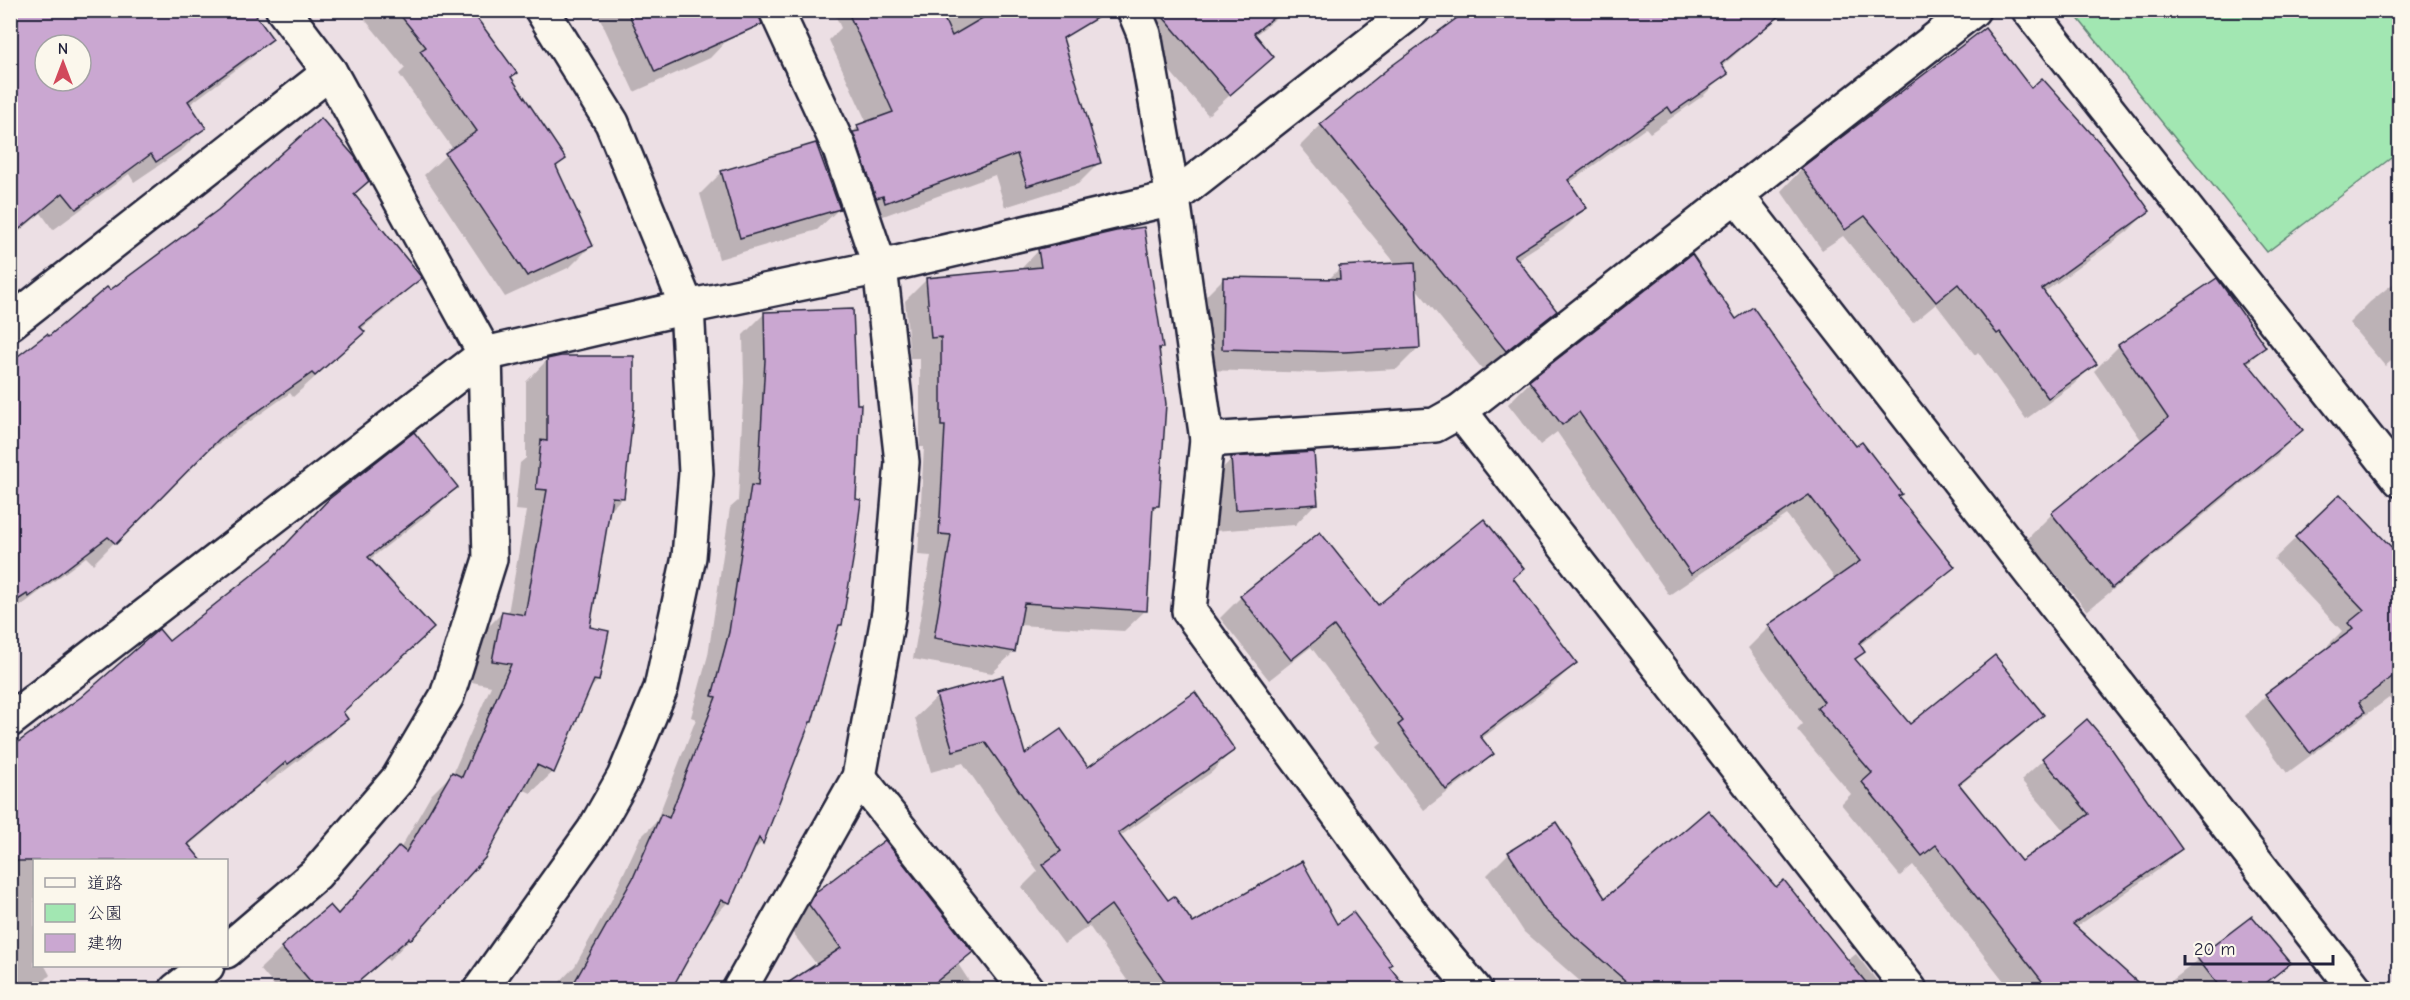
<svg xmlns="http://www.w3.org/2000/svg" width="2410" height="1000" font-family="'Comic Neue','Klee One',sans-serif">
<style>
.green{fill:#a2e7b2;stroke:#628476;stroke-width:1.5}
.shadow{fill:#0003;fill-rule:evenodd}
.building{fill:#caa7d1;stroke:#22223b;stroke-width:1.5;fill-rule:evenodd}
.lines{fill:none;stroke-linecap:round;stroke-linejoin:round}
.street-casing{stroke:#22223b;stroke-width:38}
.street{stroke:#fbf7ec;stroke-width:33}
</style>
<rect width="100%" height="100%" fill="#ecdfe4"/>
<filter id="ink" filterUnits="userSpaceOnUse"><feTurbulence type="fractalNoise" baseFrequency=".0167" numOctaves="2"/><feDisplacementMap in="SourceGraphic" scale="12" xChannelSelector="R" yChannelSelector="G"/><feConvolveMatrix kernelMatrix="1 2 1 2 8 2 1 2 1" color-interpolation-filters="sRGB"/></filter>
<g filter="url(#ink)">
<!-- green -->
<path class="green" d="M 2072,11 L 2387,11 L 2399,27 L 2399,152 L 2267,252 Z"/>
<!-- shadow -->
<g class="shadow">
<path d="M 10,10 L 271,39 L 249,60 L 189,105 L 204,128 L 183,149 L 134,182 L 129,174 L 53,230 L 41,213 L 10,239 ZM 45,45 L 81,45 L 81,81 L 45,81 Z"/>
<path d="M 357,10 L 469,10 L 510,77 L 564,159 L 556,168 L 591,246 L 570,267 L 505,297 L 424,175 L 453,149 L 399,74 L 405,68 Z"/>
<path d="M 589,10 L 719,10 L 731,36 L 710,58 L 634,92 L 598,14 L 593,18 Z"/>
<path d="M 833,10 L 1058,10 L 1070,32 L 1062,41 L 1099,163 L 1078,184 L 1005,207 L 995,175 L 864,223 L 836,148 L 858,127 L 867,123 L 829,40 L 841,28 Z"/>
<path d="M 1155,10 L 1286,10 L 1254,36 L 1272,57 L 1208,115 L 1135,31 Z"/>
<path d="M 1464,10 L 1786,10 L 1721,67 L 1726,73 L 1704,95 L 1650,133 L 1646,128 L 1569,183 L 1585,208 L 1563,230 L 1516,260 L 1555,311 L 1534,332 L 1484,371 L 1415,287 L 1418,348 L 1397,369 L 1322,373 L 1202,370 L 1202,300 L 1224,278 L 1328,280 L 1340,268 L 1396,264 L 1300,146 L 1321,125 L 1447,28 Z"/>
<path d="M 2030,90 L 2148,211 L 2127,232 L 2043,293 L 2095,364 L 2073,385 L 2026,419 L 1978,352 L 1975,355 L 1936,304 L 1913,323 L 1843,236 L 1822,250 L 1781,191 L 1802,169 Z"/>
<path d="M 722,172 L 839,209 L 817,230 L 719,259 L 700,194 Z"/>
<path d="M 353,195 L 420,278 L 398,299 L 361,329 L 363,332 L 342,353 L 293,397 L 290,393 L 197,459 L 93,564 L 86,557 L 10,614 L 10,364 L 109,292 Z"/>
<path d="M 1039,250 L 1161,348 L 1158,351 L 1158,505 L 1151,512 L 1146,610 L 1124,631 L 1018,625 L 1014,652 L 992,673 L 913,659 L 931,556 L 918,555 L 924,447 L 920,447 L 920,358 L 910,358 L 905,301 L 927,279 L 1019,271 Z"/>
<path d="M 1691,256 L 1736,321 L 1802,380 L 1953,567 L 1931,588 L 1859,646 L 1863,652 L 1854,660 L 1910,726 L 2042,715 L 2020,736 L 1959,786 L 2021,863 L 2065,832 L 2021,780 L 2086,721 L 2180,849 L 2158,870 L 2075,928 L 2143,990 L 2011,990 L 1913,865 L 1900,876 L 1841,804 L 1851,794 L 1797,730 L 1803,724 L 1748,648 L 1769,627 L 1836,580 L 1787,515 L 1669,595 L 1557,432 L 1540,445 L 1508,404 L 1530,382 Z"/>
<path d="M 2400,278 L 2400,354 L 2385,366 L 2349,323 L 2370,302 Z"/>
<path d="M 2217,281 L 2264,347 L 2247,364 L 2301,430 L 2277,455 L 2087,611 L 2027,539 L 2052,514 L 2142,441 L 2094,371 L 2119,346 Z"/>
<path d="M 764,314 L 855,500 L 840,625 L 836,629 L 811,722 L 806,726 L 761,843 L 750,854 L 728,902 L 707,924 L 664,990 L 552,990 L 575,966 L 611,901 L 640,838 L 656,822 L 696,719 L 691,717 L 708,655 L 730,508 L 738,501 L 744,382 L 743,335 Z"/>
<path d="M 547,360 L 623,497 L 608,512 L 588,629 L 598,681 L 588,690 L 553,772 L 531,793 L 522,789 L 410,939 L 389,961 L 386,958 L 350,990 L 278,990 L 260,969 L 282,948 L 337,915 L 378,869 L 399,848 L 400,849 L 431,795 L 453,773 L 491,686 L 472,682 L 481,634 L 503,612 L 508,613 L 526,511 L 515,510 L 520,463 L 526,458 L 526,382 Z"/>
<path d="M 1232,459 L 1316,503 L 1295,525 L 1214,531 L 1210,480 Z"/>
<path d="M 456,487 L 434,509 L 369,560 L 342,713 L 346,719 L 325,740 L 266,785 L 264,782 L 188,846 L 34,860 L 34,966 L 45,966 L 50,975 L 35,990 L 10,990 L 10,753 L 169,643 Z"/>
<path d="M 2296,538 L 2400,562 L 2400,712 L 2389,698 L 2287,773 L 2245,716 L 2266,695 L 2330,648 L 2328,645 L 2342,631 L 2274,559 Z"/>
<path d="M 1522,569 L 1512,579 L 1575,663 L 1554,684 L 1481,739 L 1492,754 L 1470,775 L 1424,810 L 1377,747 L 1382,743 L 1311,647 L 1269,680 L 1220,618 L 1241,597 L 1378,607 Z"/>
<path d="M 937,697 L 1024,756 L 1088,769 L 1233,750 L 1212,772 L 1119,837 L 1168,902 L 1192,925 L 1336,926 L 1387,967 L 1406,990 L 1134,990 L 1089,926 L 1064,944 L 1022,887 L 1038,871 L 963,763 L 931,772 L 915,718 Z"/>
<path d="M 1555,824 L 1605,900 L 1776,889 L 1847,961 L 1856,954 L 1884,990 L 1590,990 L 1524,932 L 1487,875 L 1509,853 Z"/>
<path d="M 817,893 L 971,952 L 958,964 L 975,990 L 779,990 L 817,965 L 788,927 L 794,915 Z"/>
<path d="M 2252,918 L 2289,963 L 2264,987 L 2267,990 L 2160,990 Z"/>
</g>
<!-- building -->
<g class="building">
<path d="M 10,10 L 252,10 L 273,39 L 188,101 L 206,128 L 156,162 L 151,154 L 76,209 L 63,193 L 10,237 ZM 45,45 L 81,45 L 81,81 L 45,81 Z"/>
<path d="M 396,10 L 471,10 L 517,73 L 511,77 L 566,159 L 556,166 L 593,246 L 527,276 L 445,153 L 477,131 L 420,51 L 426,47 Z"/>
<path d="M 627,10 L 758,10 L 762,24 L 655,72 Z"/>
<path d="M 847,10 L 940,10 L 952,36 L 996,10 L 1110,10 L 1063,38 L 1101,163 L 1027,186 L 1017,154 L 885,203 L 883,196 L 876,198 L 853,132 L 859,131 L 857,125 L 893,112 Z"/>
<path d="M 1157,10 L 1283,10 L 1254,33 L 1274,57 L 1230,95 Z"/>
<path d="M 1468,10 L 1787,10 L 1721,64 L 1728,74 L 1672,113 L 1668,107 L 1568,180 L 1587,208 L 1514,255 L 1557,311 L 1506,351 L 1320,124 L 1390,67 Z"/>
<path d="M 1985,28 L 2031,88 L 2042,78 L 2108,152 L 2150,211 L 2042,289 L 2097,364 L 2048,398 L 2000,332 L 1997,334 L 1958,284 L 1936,302 L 1865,216 L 1845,230 L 1801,168 Z"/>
<path d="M 321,118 L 355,157 L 369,181 L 354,194 L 422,278 L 360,327 L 365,332 L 315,376 L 312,373 L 219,439 L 116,544 L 108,537 L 29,597 L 27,594 L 10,605 L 10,362 L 47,334 L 49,336 L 107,287 L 110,290 L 218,210 Z"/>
<path d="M 816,143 L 840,209 L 740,238 L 721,171 Z"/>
<path d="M 1144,227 L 1163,348 L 1159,348 L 1166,404 L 1159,506 L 1153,506 L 1147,611 L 1024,603 L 1015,652 L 934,638 L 951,535 L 939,534 L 945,426 L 941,426 L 941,337 L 931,338 L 926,278 L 1041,267 L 1038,249 L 1116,231 Z"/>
<path d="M 1692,254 L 1736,319 L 1753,307 L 1803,379 L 1856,446 L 1862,442 L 1902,494 L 1898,496 L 1955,567 L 1859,643 L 1865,652 L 1855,659 L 1910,724 L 1995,655 L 2044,715 L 1959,784 L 2021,861 L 2089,814 L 2042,758 L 2087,719 L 2109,745 L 2182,849 L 2073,924 L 2146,990 L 2049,990 L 1936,845 L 1922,856 L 1862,782 L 1872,773 L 1817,708 L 1824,702 L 1768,625 L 1860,561 L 1809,495 L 1691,574 L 1579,412 L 1562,425 L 1529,381 Z"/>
<path d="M 1415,262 L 1420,348 L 1344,352 L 1222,349 L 1223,277 L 1340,279 L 1339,266 Z"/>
<path d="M 2217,278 L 2266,347 L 2246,361 L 2303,430 L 2112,588 L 2051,513 L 2168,418 L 2118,345 Z"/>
<path d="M 853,309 L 857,404 L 861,404 L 856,499 L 861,500 L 855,548 L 842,625 L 839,625 L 812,722 L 810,722 L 763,844 L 759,838 L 730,903 L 721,900 L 671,990 L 570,990 L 633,878 L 661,814 L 669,818 L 716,697 L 712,696 L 729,632 L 751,485 L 758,486 L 765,360 L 764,312 Z"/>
<path d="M 561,356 L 634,356 L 634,407 L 624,498 L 612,497 L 590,627 L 609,631 L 599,681 L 594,680 L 554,773 L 537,765 L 485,858 L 411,940 L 409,938 L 349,990 L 318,990 L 281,947 L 330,905 L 338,914 L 399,846 L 406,852 L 452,772 L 462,777 L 511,664 L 492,661 L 502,611 L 525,615 L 547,490 L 536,489 L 541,440 L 547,441 L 547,359 Z"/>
<path d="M 414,432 L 458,487 L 368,557 L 434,628 L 343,712 L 348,719 L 288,764 L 286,762 L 188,844 L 202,861 L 10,861 L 10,748 L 81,697 L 159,629 L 169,641 L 272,559 L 329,499 Z"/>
<path d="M 1314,452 L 1318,504 L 1235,510 L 1231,457 Z"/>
<path d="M 2340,494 L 2400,556 L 2400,671 L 2359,702 L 2365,712 L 2310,753 L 2265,694 L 2353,629 L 2348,623 L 2364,610 L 2295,537 Z"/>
<path d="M 1484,519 L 1524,569 L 1513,578 L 1577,663 L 1480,736 L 1494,754 L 1446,790 L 1398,725 L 1403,721 L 1334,626 L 1291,660 L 1240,596 L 1320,532 L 1378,605 Z"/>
<path d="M 1003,676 L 1025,754 L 1061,729 L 1088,767 L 1195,692 L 1235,750 L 1118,833 L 1168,900 L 1174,896 L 1193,923 L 1302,861 L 1337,924 L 1353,912 L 1392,964 L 1389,966 L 1408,990 L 1171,990 L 1111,905 L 1086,924 L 1042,865 L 1061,851 L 985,742 L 953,751 L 936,695 Z"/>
<path d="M 1708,810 L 1776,887 L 1784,880 L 1872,990 L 1636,990 L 1545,910 L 1508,852 L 1556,822 L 1605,898 Z"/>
<path d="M 885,840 L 973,952 L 926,990 L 777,990 L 841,948 L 809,905 L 816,892 Z"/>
<path d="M 2252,916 L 2291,963 L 2257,990 L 2222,990 L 2197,958 Z"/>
</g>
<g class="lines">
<!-- street casing -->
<g class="street-casing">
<g id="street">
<path d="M 1134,10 L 1144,34 L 1173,198 L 1207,440 L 1189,611 L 1413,916 L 1475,990"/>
<path d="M 2029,10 L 2400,480"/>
<path d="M 1736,195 L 2356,990"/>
<path d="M 10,323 L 330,72"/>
<path d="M 1460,411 L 1910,990"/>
<path d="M 1207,440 L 1435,425 L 1460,411 L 1973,10"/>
<path d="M 10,720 L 485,354 L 687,307 L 880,267 L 1173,198 L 1413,10"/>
<path d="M 859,777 L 1027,990"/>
<path d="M 226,951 L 316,874 L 398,779 L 447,696 L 490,559 L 485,354 L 330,72 L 283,10"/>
<path d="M 176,990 L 207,966"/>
<path d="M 480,990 L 594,830 L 624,777 L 661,688 L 689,557 L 696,473 L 687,307 L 612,123 L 542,10"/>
<path d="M 739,990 L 859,777 L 889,612 L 902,462 L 880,267 L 839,147 L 776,10"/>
</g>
</g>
<!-- street -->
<use href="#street" class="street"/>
</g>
</g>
<!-- margin -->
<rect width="2410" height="1000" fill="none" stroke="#fbf7ec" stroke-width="36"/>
<rect x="18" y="18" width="2374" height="964" fill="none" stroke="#22223b" stroke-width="2" filter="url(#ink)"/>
<!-- legend -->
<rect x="33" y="859" width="195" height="108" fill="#fbf7ec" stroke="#a4a2a5" stroke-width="1.5"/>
<rect x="45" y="878" width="30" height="9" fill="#fbf7ec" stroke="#a4a2a5" stroke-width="1.5"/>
<text x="87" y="889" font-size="18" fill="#22223b">道路</text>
<rect x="45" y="904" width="30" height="18" fill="#a2e7b2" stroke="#a4a2a5" stroke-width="1.5"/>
<text x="87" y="919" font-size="18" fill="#22223b">公園</text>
<rect x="45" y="934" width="30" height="18" fill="#caa7d1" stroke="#a4a2a5" stroke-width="1.5"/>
<text x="87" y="949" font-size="18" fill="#22223b">建物</text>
<!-- north arrow -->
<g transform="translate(63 63)"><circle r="28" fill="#fbf7ec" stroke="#a4a2a5" stroke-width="1.5"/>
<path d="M0-4.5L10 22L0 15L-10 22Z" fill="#d1495b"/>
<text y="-9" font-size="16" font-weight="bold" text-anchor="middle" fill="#22223b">N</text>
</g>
<!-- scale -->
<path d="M2185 955v9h148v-9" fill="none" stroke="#22223b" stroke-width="3"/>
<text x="2194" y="955" font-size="18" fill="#22223b" stroke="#fbf7ec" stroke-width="4.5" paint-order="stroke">20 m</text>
</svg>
